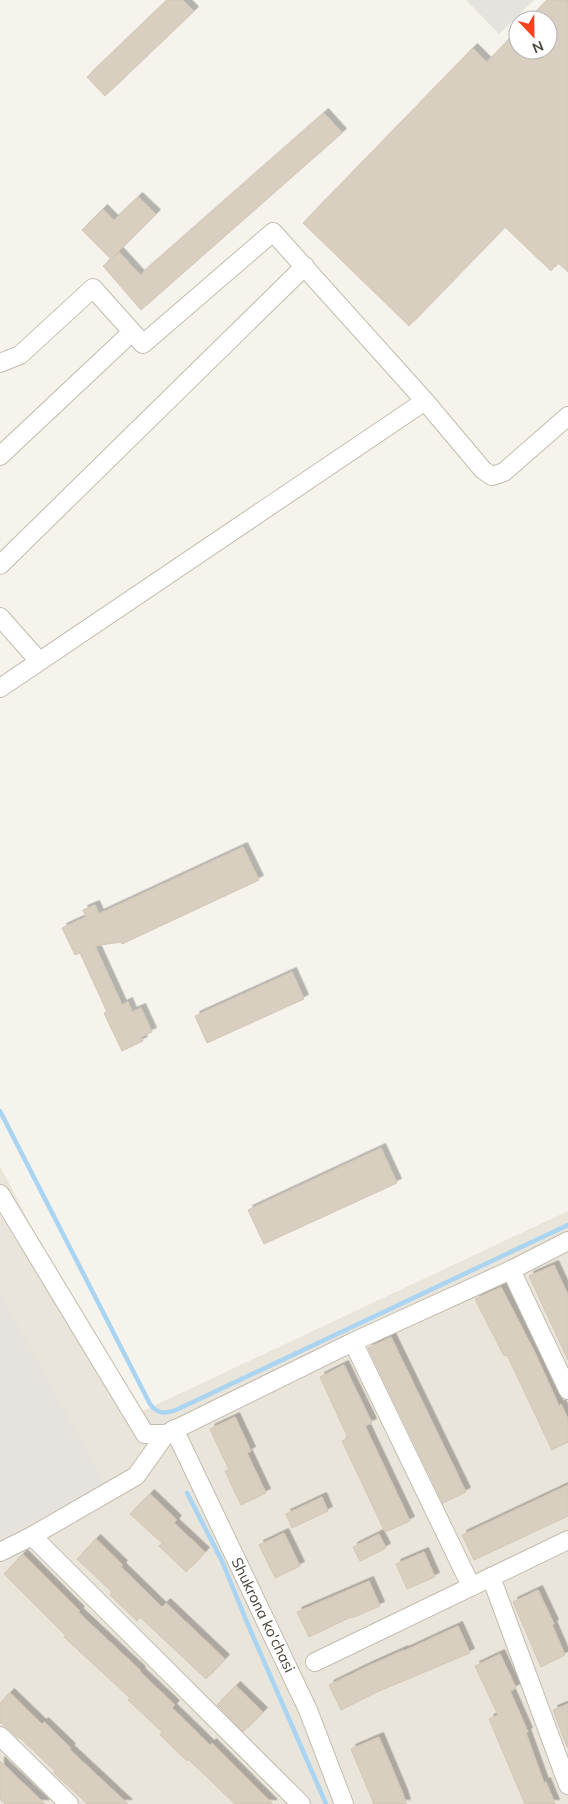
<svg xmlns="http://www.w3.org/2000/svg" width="568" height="1804" font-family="Mulish,sans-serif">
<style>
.residential{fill:#eae5da}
.industrial{fill:#e6e2dd}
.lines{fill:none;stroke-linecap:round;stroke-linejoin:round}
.stream{stroke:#a9d4f2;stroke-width:4.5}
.building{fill:#d8cfc1;stroke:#d3c7b4;filter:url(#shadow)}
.minor-casing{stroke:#c2bbae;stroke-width:20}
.minor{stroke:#fff;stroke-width:18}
.labels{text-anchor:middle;stroke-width:4;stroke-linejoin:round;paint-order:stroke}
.street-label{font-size:15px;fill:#4b4439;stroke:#fff}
</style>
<defs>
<filter id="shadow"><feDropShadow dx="4.5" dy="-4.5" stdDeviation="0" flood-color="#0004"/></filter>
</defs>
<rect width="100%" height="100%" fill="#f6f3ec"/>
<!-- residential -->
<path class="residential" d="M 0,1166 L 130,1417 L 568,1211 L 568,1804 L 0,1804 Z"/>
<!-- industrial -->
<g class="industrial">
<path d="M 466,0 L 534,0 L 499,34 Z"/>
<path d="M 0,1293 L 106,1485 L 0,1540 Z"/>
</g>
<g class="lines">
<!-- stream -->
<g class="stream">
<path d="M 0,1111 L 150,1404 C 157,1414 165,1414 176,1410 L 568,1225"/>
<path d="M 187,1493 L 222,1561 L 246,1620 L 326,1804"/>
</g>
</g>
<!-- building -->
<g class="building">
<path d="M 167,0 L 183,0 L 194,11 L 105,96 L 87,77 Z"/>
<path d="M 547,0 L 568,0 L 568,272 L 558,263 L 551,271 L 505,227 L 409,326 L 303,223 L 473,48 L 487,62 L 518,30 L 518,50 L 548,50 L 548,20 L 528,20 Z"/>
<path d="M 324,113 L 342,133 L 141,310 L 103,266 L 119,252 L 140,275 Z"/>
<path d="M 138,197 L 156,214 L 111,259 L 82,230 L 103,209 L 114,220 Z"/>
<path d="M 243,847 L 259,880 L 122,944 L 121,942 L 95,946 L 122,1005 L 128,1002 L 132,1012 L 141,1008 L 152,1032 L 141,1037 L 143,1041 L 122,1051 L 104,1013 L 107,1012 L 80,953 L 75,955 L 62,928 L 86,917 L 83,910 L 95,905 L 99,914 Z"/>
<path d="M 292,972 L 304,999 L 207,1043 L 195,1016 Z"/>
<path d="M 381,1148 L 397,1183 L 264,1244 L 248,1210 Z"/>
<path d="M 554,1265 L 568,1295 L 568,1360 L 529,1276 Z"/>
<path d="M 501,1287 L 536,1355 L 559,1406 L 561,1404 L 568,1419 L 568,1442 L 552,1450 L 507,1355 L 504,1356 L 475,1299 Z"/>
<path d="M 391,1337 L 466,1492 L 443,1503 L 368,1348 Z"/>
<path d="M 344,1365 L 372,1423 L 365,1426 L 410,1521 L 385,1532 L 342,1441 L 348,1438 L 320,1377 Z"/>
<path d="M 235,1417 L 251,1451 L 247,1453 L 266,1493 L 241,1505 L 225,1471 L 229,1470 L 210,1429 Z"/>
<path d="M 568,1485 L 568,1516 L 474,1560 L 462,1535 Z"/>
<path d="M 150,1494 L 177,1520 L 174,1523 L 205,1552 L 186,1572 L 159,1546 L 162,1543 L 130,1514 Z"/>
<path d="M 322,1497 L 328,1511 L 292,1528 L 286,1514 Z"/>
<path d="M 284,1533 L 300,1566 L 275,1578 L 259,1545 Z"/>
<path d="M 379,1534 L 386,1548 L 360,1561 L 353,1547 Z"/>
<path d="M 96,1539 L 123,1565 L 121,1567 L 162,1607 L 166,1603 L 225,1659 L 206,1679 L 140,1617 L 137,1621 L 110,1595 L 112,1592 L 77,1559 Z"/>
<path d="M 424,1552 L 435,1577 L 407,1589 L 396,1564 Z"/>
<path d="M 23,1554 L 80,1611 L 78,1612 L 141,1671 L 140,1672 L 175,1705 L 172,1708 L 210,1745 L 212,1743 L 273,1804 L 235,1804 L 188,1759 L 187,1761 L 160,1735 L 162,1732 L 128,1700 L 130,1698 L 64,1637 L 66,1636 L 4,1574 Z"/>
<path d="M 369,1581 L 380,1606 L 352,1618 L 351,1617 L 309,1637 L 297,1612 Z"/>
<path d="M 538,1590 L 554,1624 L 552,1625 L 565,1655 L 541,1667 L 513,1602 Z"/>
<path d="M 458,1626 L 470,1653 L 377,1692 L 341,1710 L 329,1685 L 368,1666 L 404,1650 L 404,1651 Z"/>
<path d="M 500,1654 L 516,1688 L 510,1691 L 528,1732 L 526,1733 L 544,1783 L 546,1782 L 555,1804 L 525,1804 L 489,1719 L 498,1715 L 475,1666 Z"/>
<path d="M 236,1686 L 263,1712 L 243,1732 L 217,1705 Z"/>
<path d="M 10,1693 L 42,1724 L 44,1722 L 71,1748 L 69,1749 L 128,1804 L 87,1804 L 81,1798 L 54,1773 L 55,1771 L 19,1737 L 18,1738 L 0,1722 L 0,1703 Z"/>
<path d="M 568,1704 L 568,1747 L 567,1747 L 553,1710 Z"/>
<path d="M 379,1737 L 403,1794 L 406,1804 L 374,1804 L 351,1749 Z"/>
<path d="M 0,1761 L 45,1804 L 5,1804 L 0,1799 Z"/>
</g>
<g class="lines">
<!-- minor casing -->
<g class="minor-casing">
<g id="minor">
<path d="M 0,363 L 20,355 L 93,288 L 143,344 L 273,232 L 425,401 L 483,470 L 492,476 L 504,472 L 568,416"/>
<path d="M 0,456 L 132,332"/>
<path d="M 0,565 L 305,266"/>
<path d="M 0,617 L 39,661"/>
<path d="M 0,688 L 425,401"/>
<path d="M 0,1194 L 145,1434 L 166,1434 L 353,1342 L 511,1270 L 568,1241"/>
<path d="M 511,1270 L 568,1390"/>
<path d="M 353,1342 L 471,1586"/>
<path d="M 174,1429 L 308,1710 L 344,1804"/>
<path d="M 32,1536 L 301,1804"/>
<path d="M 0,1552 L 32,1536 L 136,1476 L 166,1434"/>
<path d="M 491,1577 L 568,1785"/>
<path d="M 315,1662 L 568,1540"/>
<path d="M 0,1736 L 69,1804"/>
</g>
</g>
<!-- minor -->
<use href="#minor" class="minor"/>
</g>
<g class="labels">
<!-- street labels -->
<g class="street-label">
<text transform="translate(263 1615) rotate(64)" y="5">Shukrona ko'chasi</text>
</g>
</g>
<!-- north arrow -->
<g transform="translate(533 35) rotate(158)"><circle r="24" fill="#ffffff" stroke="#b7b4b0"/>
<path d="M0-4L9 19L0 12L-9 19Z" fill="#fc3f1d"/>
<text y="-8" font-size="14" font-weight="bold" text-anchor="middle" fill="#4b4439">N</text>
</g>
</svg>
